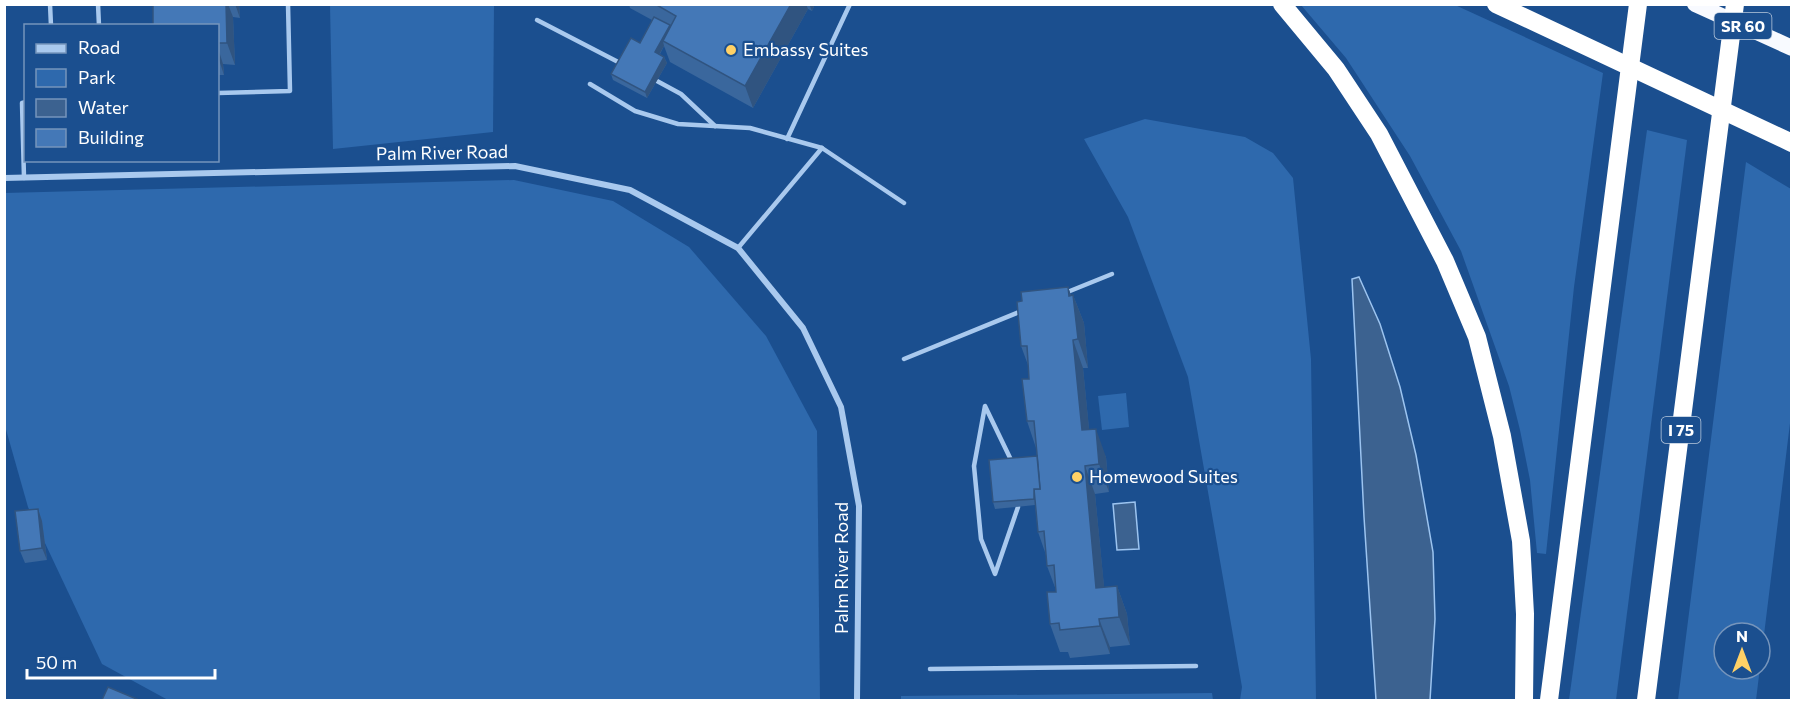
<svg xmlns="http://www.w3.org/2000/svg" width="1796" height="705" font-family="Commissioner,sans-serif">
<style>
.green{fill:#2e69ad;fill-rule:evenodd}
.water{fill:#3c6290;stroke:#9cc4f0;stroke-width:1.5}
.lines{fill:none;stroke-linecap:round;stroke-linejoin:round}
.service{stroke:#a9c9ee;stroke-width:4.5}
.minor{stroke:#a9c9ee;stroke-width:6}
.trunk{stroke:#f8faff;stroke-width:16}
.motorway{stroke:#fff;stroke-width:18}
.wall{fill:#3a679d}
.shaded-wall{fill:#305480}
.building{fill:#4478b7;stroke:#305480;stroke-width:1.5}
.poi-dot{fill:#ffd166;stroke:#1b4f8f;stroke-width:2}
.labels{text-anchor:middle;stroke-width:4.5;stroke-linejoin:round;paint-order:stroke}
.shield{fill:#1b4f8f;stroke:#bbcadd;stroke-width:1.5}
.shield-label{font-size:16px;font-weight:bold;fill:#fff}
.poi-label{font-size:18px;fill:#fff;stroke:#1b4f8f;text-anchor:start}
.street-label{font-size:18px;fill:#fff;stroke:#1b4f8f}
</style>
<rect width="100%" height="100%" fill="#1b4f8f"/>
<!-- green -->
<g class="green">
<path d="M 330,5 L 494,5 L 493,132 L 333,149 Z"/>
<path d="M 1301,5 L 1455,5 L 1603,73 L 1574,287 L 1546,554 L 1537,553 L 1530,480 L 1520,430 L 1509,386 L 1461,251 L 1410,156 L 1346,58 Z"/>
<path d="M 1145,119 L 1245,137 L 1273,153 L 1293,178 L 1311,359 L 1316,700 L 1240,700 L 1242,687 L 1188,377 L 1128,217 L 1084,139 Z"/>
<path d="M 1647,130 L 1687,140 L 1616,700 L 1569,700 Z"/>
<path d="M 1746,162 L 1791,189 L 1791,415 L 1756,700 L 1678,700 ZM 1724,633 L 1760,633 L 1760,669 L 1724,669 Z"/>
<path d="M 514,180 L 613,201 L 689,247 L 766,336 L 817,431 L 820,700 L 168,700 L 102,664 L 28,507 L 5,426 L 4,193 Z"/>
<path d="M 1126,393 L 1129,427 L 1102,430 L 1098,396 Z"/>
<path d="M 1212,693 L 1213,700 L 901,700 L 901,696 Z"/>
</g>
<!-- water -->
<g class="water">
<path d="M 1359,277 L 1380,324 L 1400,387 L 1416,455 L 1433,552 L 1435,619 L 1430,700 L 1376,700 L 1364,517 L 1352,279 Z"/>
<path d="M 1135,502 L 1139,549 L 1117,550 L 1113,504 Z"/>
</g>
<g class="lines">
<!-- service -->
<g class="service">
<path d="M 50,4 L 51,26"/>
<path d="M 98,4 L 99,26"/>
<path d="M 537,20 L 622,64"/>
<path d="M 657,81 L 681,94 L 715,126"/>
<path d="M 590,84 L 635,111 L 678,124 L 750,128 L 822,148 L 904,203"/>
<path d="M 218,93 L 290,91 L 288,4"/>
<path d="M 787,139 L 850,4"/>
<path d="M 24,178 L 22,103 L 26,102"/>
<path d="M 738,248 L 822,148"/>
<path d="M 1065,293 L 1112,274"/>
<path d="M 904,359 L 1024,310"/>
<path d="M 1012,462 L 985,406 L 974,466 L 981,539 L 995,574 L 1018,507"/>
<path d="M 930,669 L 1196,666"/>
</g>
<!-- minor -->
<path class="minor" d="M 4,178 L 515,166 L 630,190 L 738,248 L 803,328 L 841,407 L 859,506 L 857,700"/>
<!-- trunk -->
<path class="trunk" d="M 1695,4 L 1792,48"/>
<!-- motorway -->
<g class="motorway">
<path d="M 1282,4 L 1336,69 L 1379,134 L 1445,261 L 1477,337 L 1502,436 L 1521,541 L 1525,614 L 1524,700"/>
<path d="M 1496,4 L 1792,143"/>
<path d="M 1549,700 L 1638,4"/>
<path d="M 1646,700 L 1735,4"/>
</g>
</g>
<!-- wall -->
<g class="wall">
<path d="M 153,4 L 239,4 L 240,18 L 233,17 L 235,65 L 223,64 L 224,75 L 218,75 L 218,26 Z"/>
<path d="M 629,4 L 815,4 L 812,11 L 808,9 L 753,108 L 670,62 L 664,46 L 660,54 L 664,57 L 667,63 L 647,98 L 613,80 L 611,74 L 640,43 L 652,20 L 630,8 Z"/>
<path d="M 1068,287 L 1071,295 L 1073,295 L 1084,323 L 1088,368 L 1083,368 L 1089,429 L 1106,457 L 1109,492 L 1095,494 L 1104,587 L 1117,586 L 1127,614 L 1130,645 L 1110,647 L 1110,654 L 1070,658 L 1068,652 L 1060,652 L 1050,624 L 1056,590 L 1047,566 L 1046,555 L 1038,532 L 1035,505 L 995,509 L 993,502 L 1037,456 L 1036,448 L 1027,421 L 1029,379 L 1028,365 L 1021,346 L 1022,301 Z"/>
<path d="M 38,509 L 42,521 L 47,560 L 25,563 L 20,551 Z"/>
</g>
<!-- shaded-wall -->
<g class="shaded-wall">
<path d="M 226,4 L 228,4 L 233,17 L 235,65 L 227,43 Z"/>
<path d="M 235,4 L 239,4 L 240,18 Z"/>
<path d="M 791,4 L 806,4 L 808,9 L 753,108 L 745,86 Z"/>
<path d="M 809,4 L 815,4 L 812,11 Z"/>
<path d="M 670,25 L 672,31 L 663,41 L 664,46 L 657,58 L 655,52 Z"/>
<path d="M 218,48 L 223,64 L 224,75 L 218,57 Z"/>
<path d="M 664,57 L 667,63 L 647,98 L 645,92 Z"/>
<path d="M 1068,287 L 1074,304 L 1073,295 L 1084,323 L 1088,368 L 1078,339 Z"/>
<path d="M 1073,340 L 1083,368 L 1092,458 L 1082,430 Z"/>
<path d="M 1096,429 L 1106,457 L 1109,492 L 1099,464 Z"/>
<path d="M 1085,466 L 1095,494 L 1107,616 L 1096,588 Z"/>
<path d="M 38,509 L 42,521 L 47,560 L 42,548 Z"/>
<path d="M 1117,586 L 1127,614 L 1130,645 L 1119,617 Z"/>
<path d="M 1099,619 L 1110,647 L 1110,654 L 1100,626 Z"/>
</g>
<!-- building -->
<g class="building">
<path d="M 153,4 L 226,4 L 227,43 L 218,43 L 218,26 L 153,26 Z"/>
<path d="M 655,4 L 791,4 L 745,86 L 663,41 L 676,16 Z"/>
<path d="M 654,17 L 670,25 L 655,52 L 664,57 L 645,92 L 611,74 L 631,38 L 640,43 Z"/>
<path d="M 1068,287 L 1069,296 L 1073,295 L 1078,339 L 1073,340 L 1082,430 L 1096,429 L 1099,464 L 1085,466 L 1096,588 L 1117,586 L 1119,617 L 1099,619 L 1100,626 L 1060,630 L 1059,623 L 1050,624 L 1047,592 L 1056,592 L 1054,565 L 1047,566 L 1044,531 L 1038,532 L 1034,489 L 1040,489 L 1039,476 L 1034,421 L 1027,421 L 1022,379 L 1029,379 L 1027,346 L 1021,346 L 1017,302 L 1022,301 L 1021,292 Z"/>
<path d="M 1037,456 L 1040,489 L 1034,489 L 1034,499 L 993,502 L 989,460 Z"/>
<path d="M 38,509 L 42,548 L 20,551 L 15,511 Z"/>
<path d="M 108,687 L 139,700 L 102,700 Z"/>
</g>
<!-- markers -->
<g class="poi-dot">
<circle cx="731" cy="50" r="6"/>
<circle cx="1077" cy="477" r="6"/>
</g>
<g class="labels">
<!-- shield labels -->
<g class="shield">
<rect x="1714.5" y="13" width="57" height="26" rx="4.5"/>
<rect x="1661.5" y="417" width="39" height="26" rx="4.5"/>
</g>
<g class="shield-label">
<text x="1743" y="32">SR 60</text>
<text x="1681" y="436">I 75</text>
</g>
<!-- poi labels -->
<g class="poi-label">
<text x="743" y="56">Embassy Suites</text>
<text x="1089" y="483">Homewood Suites</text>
</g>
<!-- street labels -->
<g class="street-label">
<text transform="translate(442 153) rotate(-1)" y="6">Palm River Road</text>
<text transform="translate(842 568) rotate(-90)" y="6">Palm River Road</text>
</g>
</g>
<!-- border -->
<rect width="1796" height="705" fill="none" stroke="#ffffff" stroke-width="12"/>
<!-- legend -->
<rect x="24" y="24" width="195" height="138" fill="#1b4f8f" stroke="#7695bc" stroke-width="1.5"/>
<rect x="36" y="44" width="30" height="9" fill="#a9c9ee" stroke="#7695bc" stroke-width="1.5"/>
<text x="78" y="54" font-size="18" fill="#ffffff">Road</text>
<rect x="36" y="69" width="30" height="18" fill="#2e69ad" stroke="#7695bc" stroke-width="1.5"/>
<text x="78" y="84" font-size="18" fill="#ffffff">Park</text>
<rect x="36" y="99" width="30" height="18" fill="#3c6290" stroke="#7695bc" stroke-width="1.5"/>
<text x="78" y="114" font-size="18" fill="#ffffff">Water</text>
<rect x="36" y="129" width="30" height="18" fill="#4478b7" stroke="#7695bc" stroke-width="1.5"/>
<text x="78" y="144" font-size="18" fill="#ffffff">Building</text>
<!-- north arrow -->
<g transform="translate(1742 651)"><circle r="28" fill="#1b4f8f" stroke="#7695bc" stroke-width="1.5"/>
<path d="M0-4.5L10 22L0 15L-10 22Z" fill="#ffd166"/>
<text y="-9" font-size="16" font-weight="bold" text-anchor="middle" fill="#ffffff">N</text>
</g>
<!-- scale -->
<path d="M27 669v9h188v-9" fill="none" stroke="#ffffff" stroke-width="3"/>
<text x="36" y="669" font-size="18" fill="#ffffff" stroke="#1b4f8f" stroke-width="4.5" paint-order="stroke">50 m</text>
</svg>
